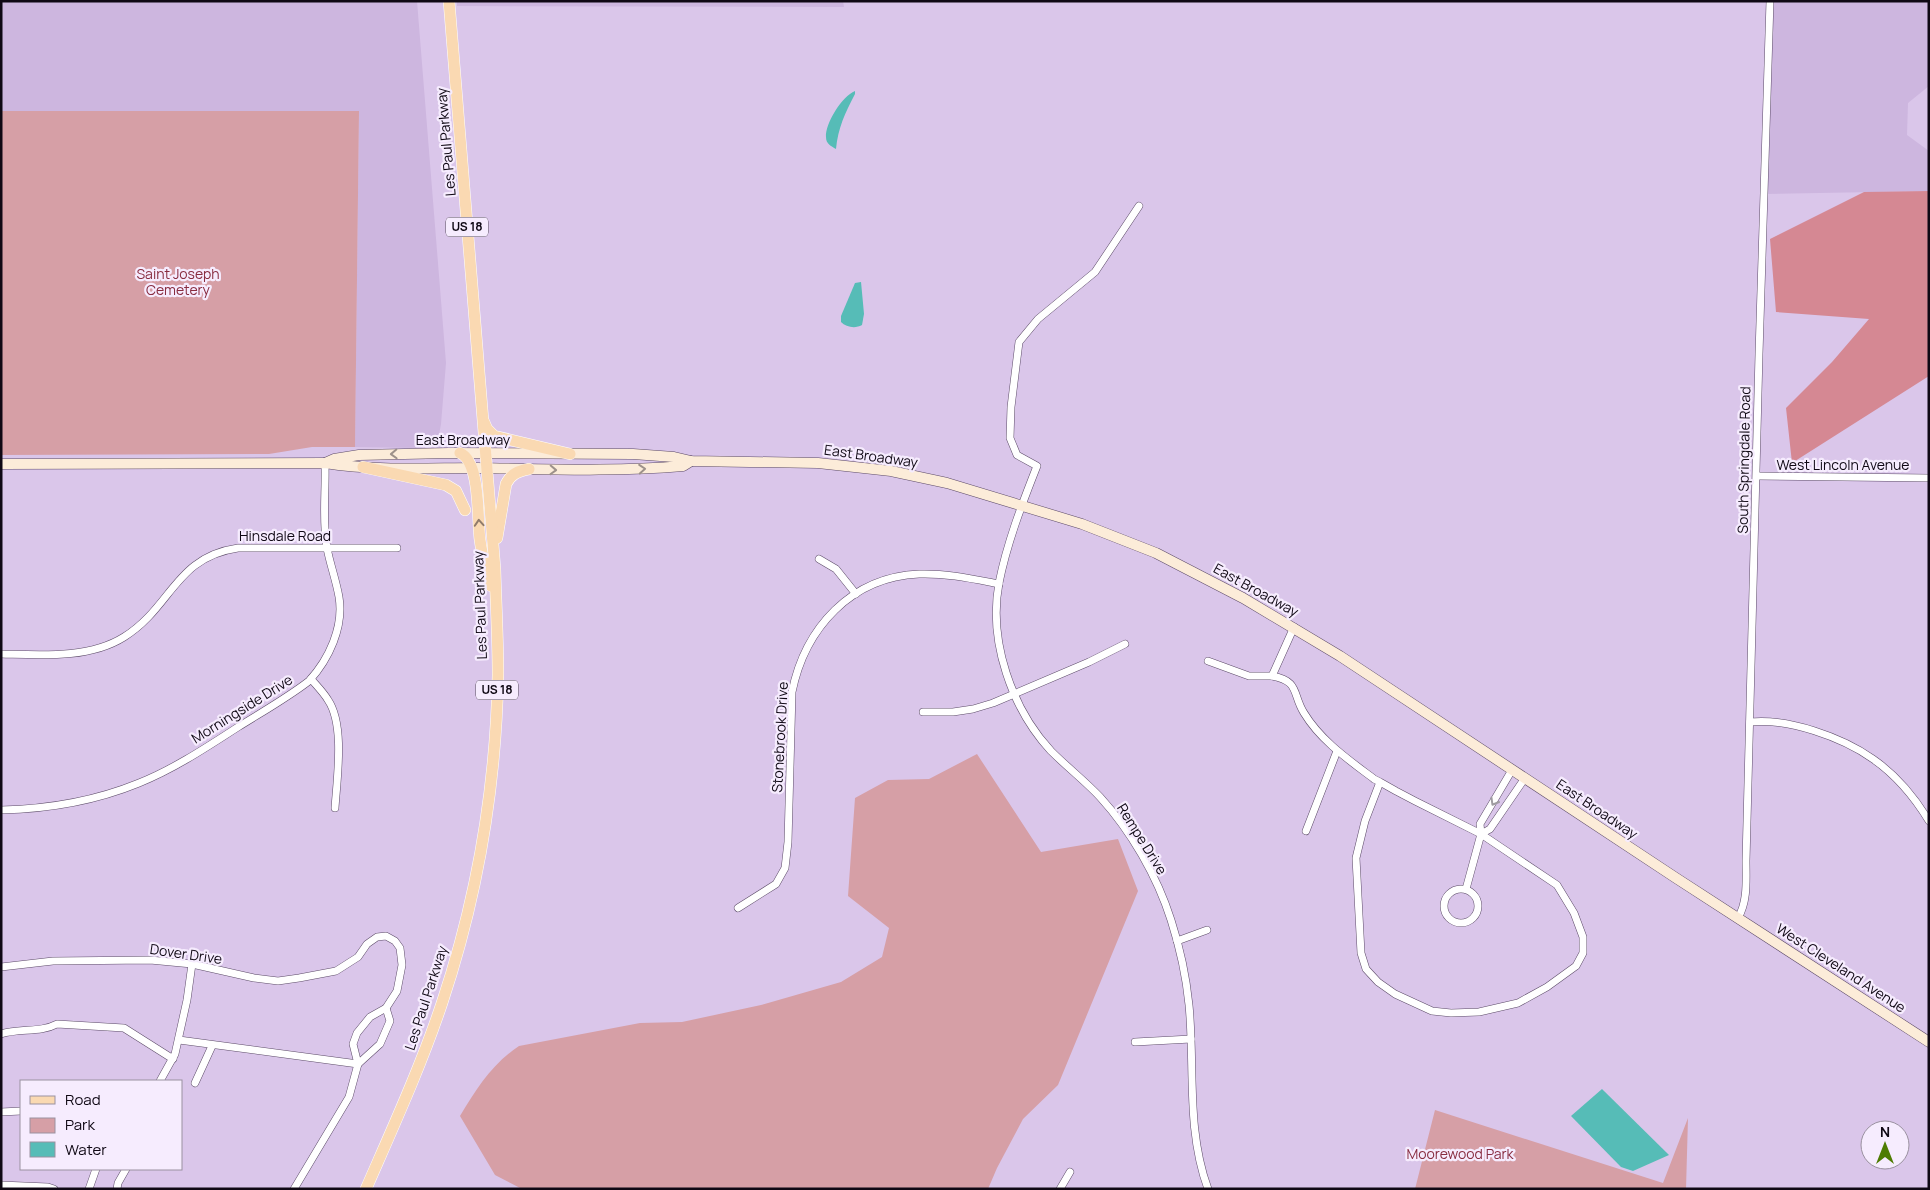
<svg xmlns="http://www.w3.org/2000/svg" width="1930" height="1190" font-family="Manrope,sans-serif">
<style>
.built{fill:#cdb6df}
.green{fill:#d69fa6}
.forest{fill:#d58893}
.water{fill:#56bcb7}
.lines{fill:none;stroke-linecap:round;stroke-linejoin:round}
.minor-casing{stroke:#5c4b68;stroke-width:8}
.secondary-casing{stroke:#5c4b68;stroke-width:11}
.primary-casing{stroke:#fff;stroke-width:12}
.minor{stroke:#fff;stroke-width:7}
.secondary{stroke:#fcecd9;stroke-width:10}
.primary{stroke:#fad9b2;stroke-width:11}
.oneway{stroke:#9d918a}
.oneway2{stroke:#907b6b}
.oneway3{stroke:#9f9ca1}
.labels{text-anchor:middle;stroke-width:4.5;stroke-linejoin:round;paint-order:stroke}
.shield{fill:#f6ecfe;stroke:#544c5a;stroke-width:1}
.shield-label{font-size:12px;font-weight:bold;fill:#0f0814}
.street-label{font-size:14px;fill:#0f0814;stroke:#f6ecfe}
.park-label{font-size:14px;fill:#882c40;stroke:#f6ecfe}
</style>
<rect width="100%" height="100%" fill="#dac6ea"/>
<!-- built -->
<g class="built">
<path d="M 1,1 L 417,1 L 446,363 L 441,424 L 439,435 L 434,441 L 430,445 L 422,448 L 355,447 L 359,111 L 1,111 Z"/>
<path d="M 457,1 L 843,1 L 844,7 L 457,6 Z"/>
<path d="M 1770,1 L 1929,1 L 1929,86 L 1908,103 L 1907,135 L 1929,151 L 1929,191 L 1764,194 Z"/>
</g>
<!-- green -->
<g class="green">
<path d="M 1,111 L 359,111 L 355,447 L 312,447 L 269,454 L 1,455 Z"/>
<path d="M 977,754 L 1041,852 L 1118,839 L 1138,891 L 1058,1085 L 1023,1119 L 997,1168 L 988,1189 L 522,1189 L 495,1175 L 460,1116 C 477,1088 492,1064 519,1046 L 640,1023 L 682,1022 L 761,1005 L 841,982 L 882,957 L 889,928 L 848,896 L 855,798 L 888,780 L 929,779 Z"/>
<path d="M 1435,1110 L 1663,1183 L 1688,1118 L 1686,1189 L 1415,1189 Z"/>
</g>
<!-- forest -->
<path class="forest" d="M 1929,191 L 1929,376 L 1792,463 L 1786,408 L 1832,362 L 1869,319 L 1776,312 L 1770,239 L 1864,192 Z"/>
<!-- water -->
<g class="water">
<path d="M 855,91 L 855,94 C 845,113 838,128 836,149 C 831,146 826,144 826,137 C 825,124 842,96 855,91 Z"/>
<path d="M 861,282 L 864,314 L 862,325 C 855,329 846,327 841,322 L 841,316 L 855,283 Z"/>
<path d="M 1602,1089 L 1669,1155 L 1633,1171 L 1621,1167 L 1571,1116 Z"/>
</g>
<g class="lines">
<!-- minor casing -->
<g class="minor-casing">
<g id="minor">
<path d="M 1139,206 L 1095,272 L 1038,319 L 1019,342 L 1011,407 L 1010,438 L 1017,455 L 1037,466 C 1022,504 1007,543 999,583 C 988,641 1012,709 1051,751 C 1067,767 1085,781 1100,797 C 1131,831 1157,876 1171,920 C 1180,948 1186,975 1189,1005 C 1195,1066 1186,1129 1208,1189"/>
<path d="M 1757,476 L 1929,478"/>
<path d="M 819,559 L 836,569 L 856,594"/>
<path d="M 1,654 C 41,655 89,659 124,637 C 172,607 175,557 238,548 L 397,548"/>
<path d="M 1208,661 L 1249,676 L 1272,676 L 1294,627"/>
<path d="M 1272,676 C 1300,681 1292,694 1304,713 C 1321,741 1349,760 1374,779 L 1380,782 L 1396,791 L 1415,801 L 1481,834 L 1557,885 L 1574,913 L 1583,937 L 1583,953 L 1576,966 L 1547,987 L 1518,1003 L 1479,1012 L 1451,1013 L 1432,1011 L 1395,994 L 1378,982 L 1366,969 L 1361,953 L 1356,858 L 1365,821 L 1380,782"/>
<path d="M 311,679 C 317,686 324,693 328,700 C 345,725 337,778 335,808"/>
<path d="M 923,712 L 953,712 L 973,709 L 993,703 L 1089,662 L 1125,644"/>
<path d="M 1750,722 C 1788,718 1842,737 1873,759 C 1896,775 1915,798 1929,821"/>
<path d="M 1,810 C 48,809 95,801 139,783 C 174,769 207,747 238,727 C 262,712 287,698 309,681 C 329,659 344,627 339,597 C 336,580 330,564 327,548 C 322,522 326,490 325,463"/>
<path d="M 1306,831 L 1337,751"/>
<path d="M 1481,834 L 1490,829 L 1525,778"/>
<circle cx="1461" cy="906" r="17"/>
<path d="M 1466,889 L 1481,834 L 1480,824 L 1512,770"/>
<path d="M 738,908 L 776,884 L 785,868 L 788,842 L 792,692 C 805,628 851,577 919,574 C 946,573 973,579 999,584"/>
<path d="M 1738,918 C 1748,901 1746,880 1746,861 L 1759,354 L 1770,1"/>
<path d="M 1177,941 L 1207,930"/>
<path d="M 1,967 L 53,961 L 150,960 L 192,964 L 254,978 L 278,981 L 299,978 L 336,971 L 358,957 L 367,944 L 377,937 L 386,936 L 395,941 L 400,948 L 402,965 L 397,991 L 386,1008 L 370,1017 L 357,1033 L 353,1044 L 358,1064 L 349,1097 L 294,1189"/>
<path d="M 1,1034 C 20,1028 40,1033 57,1024 L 124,1028 L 173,1059"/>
<path d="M 179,1040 L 358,1064 L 380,1044 L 390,1021 L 386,1008"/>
<path d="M 1135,1042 L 1191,1039"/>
<path d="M 160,1081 L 175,1054 L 187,1000 L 192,964"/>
<path d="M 195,1083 L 212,1046"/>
<path d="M 1,1112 L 21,1111"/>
<path d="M 1,1185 L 48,1187 L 54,1189"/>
<path d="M 89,1189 L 96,1169"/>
<path d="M 117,1189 L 118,1183 L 126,1169"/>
<path d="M 1060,1189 L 1070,1172"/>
</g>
</g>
<!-- secondary casing -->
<g class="secondary-casing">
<g id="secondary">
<path d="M 325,463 L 334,459 L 359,455 L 449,453 L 633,454 L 674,457 L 691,461 L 818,463 L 891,471 L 947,483 L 1082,524 L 1156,553 L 1243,598 L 1340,656 L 1676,878 L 1929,1042"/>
<path d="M 1,464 L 325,463 C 376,471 427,468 477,468 C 546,469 614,472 683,466 L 691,461"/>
</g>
</g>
<!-- primary casing -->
<g class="primary-casing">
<g id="primary">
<path d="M 484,422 L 487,429 L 494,436 L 570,454"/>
<path d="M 460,453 C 481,462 477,520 480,540 C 482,556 486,571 491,586"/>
<path d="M 363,467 L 446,485 L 456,491 L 465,510"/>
<path d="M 497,538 L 506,484 C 511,474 518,471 529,469"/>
<path d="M 366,1189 C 393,1127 421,1066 442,1003 C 477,898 496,786 498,675 C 498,640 496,605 495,569 L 449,1"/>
</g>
</g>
<!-- minor -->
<use href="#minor" class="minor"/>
<!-- secondary -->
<use href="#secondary" class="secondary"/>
<!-- primary -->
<use href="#primary" class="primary"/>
</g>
<!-- one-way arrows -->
<defs><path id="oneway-chevron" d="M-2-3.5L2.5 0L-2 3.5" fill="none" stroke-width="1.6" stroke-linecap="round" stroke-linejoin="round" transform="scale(1.25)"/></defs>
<g class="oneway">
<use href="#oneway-chevron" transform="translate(394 454) rotate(178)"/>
<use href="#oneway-chevron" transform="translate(642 469) rotate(-4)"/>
<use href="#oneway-chevron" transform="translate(553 470) rotate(2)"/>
</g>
<use class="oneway2" href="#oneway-chevron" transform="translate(479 523) rotate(-94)"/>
<use class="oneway3" href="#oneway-chevron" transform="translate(1494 802) rotate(120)"/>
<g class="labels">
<!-- shield labels -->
<g class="shield">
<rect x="446" y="217.5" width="42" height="19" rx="4"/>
<rect x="476" y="680.5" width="42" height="19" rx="4"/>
</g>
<g class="shield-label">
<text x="467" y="231">US 18</text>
<text x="497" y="694">US 18</text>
</g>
<!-- street labels -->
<g class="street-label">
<text transform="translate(446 142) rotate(-95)" y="5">Les Paul Parkway</text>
<text x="463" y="445">East Broadway</text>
<text transform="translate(871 456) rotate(8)" y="5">East Broadway</text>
<text transform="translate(1744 460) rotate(-89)" y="5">South Springdale Road</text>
<text x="1843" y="470">West Lincoln Avenue</text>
<text x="285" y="541">Hinsdale Road</text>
<text transform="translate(1256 590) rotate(29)" y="5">East Broadway</text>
<text transform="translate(480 605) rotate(-92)" y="5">Les Paul Parkway</text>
<text transform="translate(242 709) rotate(-32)" y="5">Morningside Drive</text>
<text transform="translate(780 737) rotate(-87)" y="5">Stonebrook Drive</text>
<text transform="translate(1597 809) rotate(34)" y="5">East Broadway</text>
<text transform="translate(1142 839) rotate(58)" y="5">Rempe Drive</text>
<text transform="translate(186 954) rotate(8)" y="5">Dover Drive</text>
<text transform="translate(1841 968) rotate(33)" y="5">West Cleveland Avenue</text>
<text transform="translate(426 998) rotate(-72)" y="5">Les Paul Parkway</text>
</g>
<!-- park labels -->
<g class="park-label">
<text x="178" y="279">Saint Joseph<tspan x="178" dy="16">Cemetery</tspan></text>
<text x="1460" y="1159">Moorewood Park</text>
</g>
</g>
<!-- border -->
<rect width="1930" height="1190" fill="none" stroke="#0f0814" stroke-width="5"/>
<!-- legend -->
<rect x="20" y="1080" width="162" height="90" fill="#f6ecfe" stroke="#9a91a0"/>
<rect x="30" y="1096" width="25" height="8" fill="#fad9b2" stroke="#9a91a0"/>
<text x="65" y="1105" font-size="15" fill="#0f0814">Road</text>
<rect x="30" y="1118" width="25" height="15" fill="#d69fa6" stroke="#9a91a0"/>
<text x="65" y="1130" font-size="15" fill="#0f0814">Park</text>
<rect x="30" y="1142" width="25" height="15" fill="#56bcb7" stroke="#9a91a0"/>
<text x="65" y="1155" font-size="15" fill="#0f0814">Water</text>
<!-- north arrow -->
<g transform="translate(1885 1145)"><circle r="24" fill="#f6ecfe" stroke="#9a91a0"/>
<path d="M0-4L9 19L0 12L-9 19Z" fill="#4e7c02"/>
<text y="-8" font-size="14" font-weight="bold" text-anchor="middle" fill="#0f0814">N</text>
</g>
</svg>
